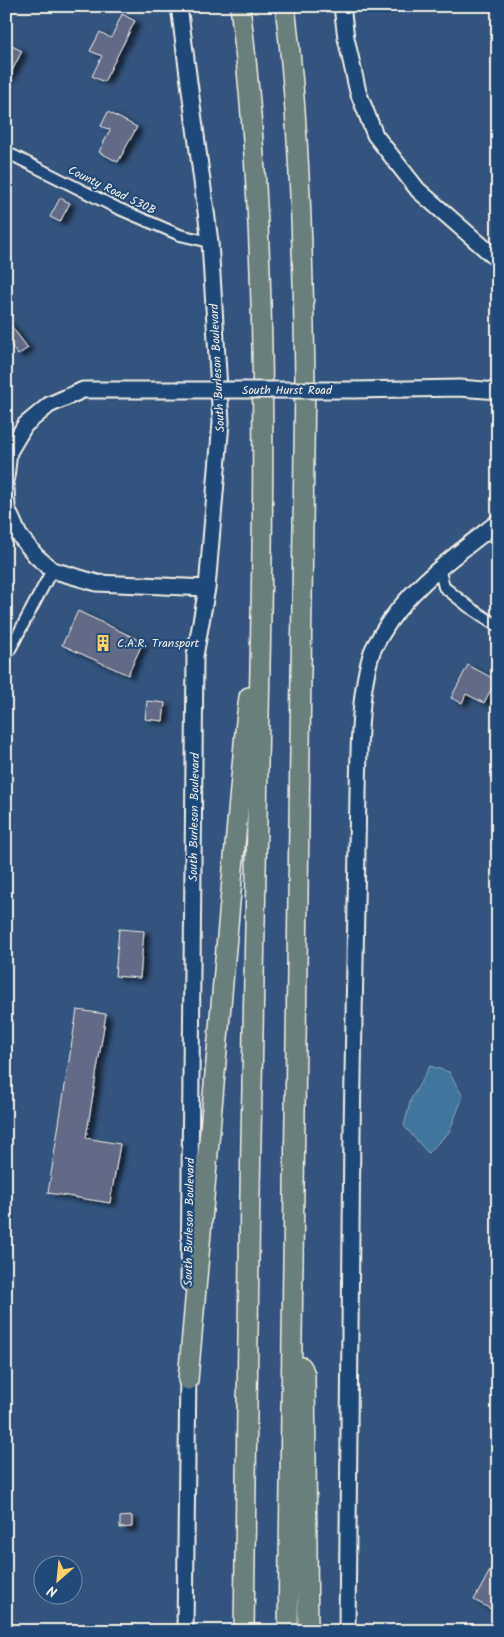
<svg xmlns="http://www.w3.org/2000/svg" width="504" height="1637" font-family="Kalam,sans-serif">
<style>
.water{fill:#40759d;stroke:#88a7bb}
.building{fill:#636a86;stroke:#f4f1e8;filter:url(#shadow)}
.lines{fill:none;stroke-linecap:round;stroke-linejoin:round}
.minor-casing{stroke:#f4f1e8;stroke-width:14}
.secondary-casing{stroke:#f4f1e8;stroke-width:19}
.motorway-casing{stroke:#f4f1e8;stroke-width:22}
.minor{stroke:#1f4a7a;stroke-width:10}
.secondary{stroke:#1f4a7a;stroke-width:15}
.motorway{stroke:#6b7f7c;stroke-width:19}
.secondary-bridge-casing{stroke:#f4f1e8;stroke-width:19;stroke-linecap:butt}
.secondary-bridge{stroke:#1f4a7a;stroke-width:15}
.labels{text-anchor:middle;stroke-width:4;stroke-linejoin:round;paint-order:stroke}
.street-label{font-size:12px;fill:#f4f1e8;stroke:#1f4a7a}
.poi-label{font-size:12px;fill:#f4f1e8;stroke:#1f4a7a;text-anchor:start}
</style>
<defs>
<filter id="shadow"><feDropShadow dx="5.5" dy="3" stdDeviation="2.5" flood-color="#0009"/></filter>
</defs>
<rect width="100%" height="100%" fill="#33547e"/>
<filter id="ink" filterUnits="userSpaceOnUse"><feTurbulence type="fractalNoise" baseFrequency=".02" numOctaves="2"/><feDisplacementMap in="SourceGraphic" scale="10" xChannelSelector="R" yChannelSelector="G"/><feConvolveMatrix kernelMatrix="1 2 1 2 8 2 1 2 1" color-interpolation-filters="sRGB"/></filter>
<g filter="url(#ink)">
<!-- water -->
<path class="water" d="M 430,1066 L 449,1072 L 463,1097 L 449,1132 L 428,1153 L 404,1126 L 411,1099 Z"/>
<!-- building -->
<g class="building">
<path d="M 122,14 L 135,21 L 104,82 L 92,76 L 102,56 L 90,51 L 100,32 L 111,38 Z"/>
<path d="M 6,43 L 22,51 L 6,83 Z"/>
<path d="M 108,112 L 137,127 L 118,162 L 99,152 L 110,130 L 101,126 Z"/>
<path d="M 60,198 L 70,203 L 60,222 L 50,217 Z"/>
<path d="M 6,319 L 28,348 L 18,355 L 6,339 Z"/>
<path d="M 78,611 L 143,642 L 128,675 L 62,645 Z"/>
<path d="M 468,665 L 496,680 L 484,703 L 466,694 L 462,703 L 451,698 Z"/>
<path d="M 147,701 L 165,703 L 163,721 L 145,719 Z"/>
<path d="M 119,929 L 144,931 L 140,978 L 115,976 Z"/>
<path d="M 77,1010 L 106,1014 L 86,1138 L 120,1144 L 110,1203 L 48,1193 Z"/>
<path d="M 132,1516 L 132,1527 L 120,1528 L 120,1517 Z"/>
<path d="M 498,1556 L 498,1613 L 474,1600 Z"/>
</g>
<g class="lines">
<!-- minor casing -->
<g class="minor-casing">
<g id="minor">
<path d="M 6,152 L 117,208 L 180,235 L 210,242"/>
<path d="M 439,568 L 444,587 L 469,607 L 498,626"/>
<path d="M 6,657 L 52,570"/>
</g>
</g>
<!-- secondary casing -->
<g class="secondary-casing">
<g id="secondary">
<path d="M 179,6 L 210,242 L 221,422 L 207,588 L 195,656 L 189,1283"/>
<path d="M 342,6 L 346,38 L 358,92 L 375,135 L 418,190 L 498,260"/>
<path d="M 354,390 L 459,388 L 498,391"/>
<path d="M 6,478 L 9,452 L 25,425 L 49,405 L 83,390 L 175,390"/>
<path d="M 6,488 L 7,508 L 19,535 L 36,556 L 52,570 L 97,583 L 207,588"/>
<path d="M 185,1631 L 188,1369"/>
<path d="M 347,1631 L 352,1132 L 358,792 C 359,750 359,691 372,652 C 374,646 378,641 381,635 C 407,589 456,555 498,522"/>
</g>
</g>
<!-- motorway casing -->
<g class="motorway-casing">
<g id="motorway">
<path d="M 240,6 C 271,258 263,512 258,765 C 252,1054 247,1342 244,1631"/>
<path d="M 285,6 C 300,130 303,255 305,379 L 288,1631"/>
<path d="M 302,1367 L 305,1375 L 308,1631"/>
<path d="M 188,1380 L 246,721 L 249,697"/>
</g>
</g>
<!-- minor -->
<use href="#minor" class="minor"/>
<!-- secondary -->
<use href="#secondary" class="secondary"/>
<!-- motorway -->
<use href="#motorway" class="motorway"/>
<!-- secondary-bridge casing -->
<g class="secondary-bridge-casing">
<path id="secondary-bridge" d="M 175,390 L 354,390"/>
</g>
<!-- secondary-bridge -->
<use href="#secondary-bridge" class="secondary-bridge"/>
</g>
</g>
<!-- icons -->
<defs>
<g id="building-bare" transform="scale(1.35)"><path d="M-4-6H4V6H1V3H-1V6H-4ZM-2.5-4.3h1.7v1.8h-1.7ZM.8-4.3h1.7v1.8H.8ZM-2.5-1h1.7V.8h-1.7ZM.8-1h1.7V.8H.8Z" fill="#ffd166" stroke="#1f4a7a" stroke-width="2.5" paint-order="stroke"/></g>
</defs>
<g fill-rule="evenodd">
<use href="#building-bare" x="103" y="643"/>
</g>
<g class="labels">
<!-- street labels -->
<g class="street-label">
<text transform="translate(112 190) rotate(26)" y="4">County Road 530B</text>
<text transform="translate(217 368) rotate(-93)" y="4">South Burleson Boulevard</text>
<text x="287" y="394">South Hurst Road</text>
<text transform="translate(194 817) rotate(-89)" y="4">South Burleson Boulevard</text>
<text transform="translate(189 1222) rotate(-89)" y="4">South Burleson Boulevard</text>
</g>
<!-- poi labels -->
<g class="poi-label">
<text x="117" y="647">C.A.R. Transport</text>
</g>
</g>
<!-- margin -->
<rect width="504" height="1637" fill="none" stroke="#1f4a7a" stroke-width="25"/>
<rect x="12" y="12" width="479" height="1612" fill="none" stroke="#f4f1e8" stroke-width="2" filter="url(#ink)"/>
<!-- north arrow -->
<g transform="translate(58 1580) rotate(207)"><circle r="24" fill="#1f4a7a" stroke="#748da6"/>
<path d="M0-4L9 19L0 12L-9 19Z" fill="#ffd166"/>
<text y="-8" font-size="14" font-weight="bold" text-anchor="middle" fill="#f4f1e8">N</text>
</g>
</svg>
